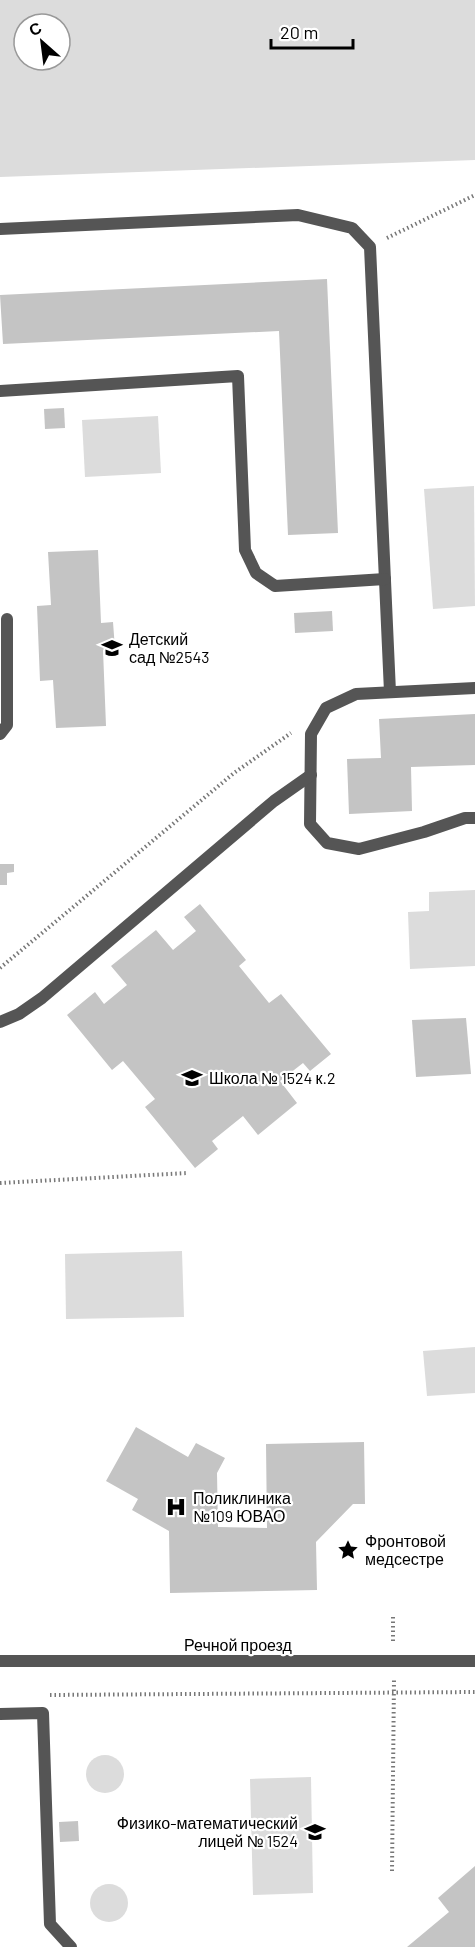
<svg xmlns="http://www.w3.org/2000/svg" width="475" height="1947" font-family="Barlow,sans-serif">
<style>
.green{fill:#dcdcdc;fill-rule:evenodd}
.building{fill:#c4c4c4}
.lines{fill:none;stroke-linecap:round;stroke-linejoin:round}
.path{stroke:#777;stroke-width:4;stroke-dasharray:1.5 3;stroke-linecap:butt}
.lane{stroke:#555;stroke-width:12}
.street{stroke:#555;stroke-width:12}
.labels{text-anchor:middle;stroke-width:4.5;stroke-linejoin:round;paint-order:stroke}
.poi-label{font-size:16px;fill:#000;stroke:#fff;text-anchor:start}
.street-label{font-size:16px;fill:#000;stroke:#fff}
</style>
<rect width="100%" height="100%" fill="#fff"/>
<!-- green -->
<g class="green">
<path d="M 0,0 L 475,0 L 475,160 L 0,177 ZM 24,24 L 60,24 L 60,60 L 24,60 Z"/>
<path d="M 158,416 L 161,473 L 85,477 L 82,420 Z"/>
<path d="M 474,486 L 475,606 L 433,609 L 424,489 Z"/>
<path d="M 475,890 L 475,966 L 410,969 L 408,912 L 429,911 L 429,892 Z"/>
<path d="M 182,1251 L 184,1317 L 66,1319 L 65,1254 Z"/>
<path d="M 475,1347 L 475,1393 L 427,1396 L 423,1351 Z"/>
<circle cx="105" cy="1774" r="19"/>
<path d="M 311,1777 L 313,1893 L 253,1895 L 250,1779 Z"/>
<circle cx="109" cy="1903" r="19"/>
</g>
<!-- building -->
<g class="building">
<path d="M 327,279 L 338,533 L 288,535 L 279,331 L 3,344 L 0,295 Z"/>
<path d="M 64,408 L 65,428 L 45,429 L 44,409 Z"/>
<path d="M 98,550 L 101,623 L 113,622 L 115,649 L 103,650 L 106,726 L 56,728 L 53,680 L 40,681 L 37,606 L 51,605 L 48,552 Z"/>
<path d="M 332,611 L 333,631 L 295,633 L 294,613 Z"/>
<path d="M 475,714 L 475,765 L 411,767 L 412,811 L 349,814 L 347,759 L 381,758 L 379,719 Z"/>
<path d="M 0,864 L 14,864 L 14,872 L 7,873 L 7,885 L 0,885 Z"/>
<path d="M 200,904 L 246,960 L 239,966 L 269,1003 L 281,994 L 331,1054 L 310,1071 L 303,1063 L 280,1081 L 297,1103 L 258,1135 L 243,1116 L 212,1141 L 218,1149 L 195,1168 L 145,1107 L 155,1099 L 123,1061 L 112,1070 L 67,1015 L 95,992 L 104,1004 L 127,985 L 111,966 L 156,930 L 173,950 L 196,931 L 184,917 Z"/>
<path d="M 466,1018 L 471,1074 L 416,1077 L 412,1020 Z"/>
<path d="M 136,1427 L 188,1457 L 196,1443 L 225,1458 L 217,1473 L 218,1527 L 267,1528 L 266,1444 L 364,1442 L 365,1504 L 353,1504 L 316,1542 L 317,1590 L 170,1593 L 169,1531 L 132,1510 L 138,1499 L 106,1481 Z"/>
<path d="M 78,1821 L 79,1841 L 60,1842 L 59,1822 Z"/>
<path d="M 475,1866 L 475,1947 L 407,1947 L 449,1912 L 438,1898 Z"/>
</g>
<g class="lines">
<!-- path -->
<g class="path">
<path d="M 387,238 L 475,195"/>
<path d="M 0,968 L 234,773 L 291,733"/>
<path d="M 0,1183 L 188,1173"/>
<path d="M 393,1617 L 393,1642"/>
<path d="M 50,1695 L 475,1692"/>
<path d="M 392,1871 L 394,1679"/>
</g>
<!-- lane -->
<g class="lane">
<path d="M 0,229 L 298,215 L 352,228 L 370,247 L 390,692"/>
<path d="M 0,391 L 238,376 L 245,550 L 256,573 L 275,586 L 385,579"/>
<path d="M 475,688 L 356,694 L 326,708 L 311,734 L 310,824 L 327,843 L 359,849 L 424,832 L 465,818 L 475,818"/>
<path d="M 0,734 L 7,725 L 7,619"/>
<path d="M 0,1022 L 19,1014 L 42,998 L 274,801 L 311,775"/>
<path d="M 0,1714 L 43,1713 L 50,1924 L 71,1947"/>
</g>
<!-- street -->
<path class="street" d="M 0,1661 L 475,1661"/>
</g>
<!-- icons -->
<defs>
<g id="school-bare" transform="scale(1.62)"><path d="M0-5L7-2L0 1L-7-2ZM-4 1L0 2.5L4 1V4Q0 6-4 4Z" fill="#000" stroke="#fff" stroke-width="2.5" paint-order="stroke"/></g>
<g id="hospital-bare" transform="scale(1.62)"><path d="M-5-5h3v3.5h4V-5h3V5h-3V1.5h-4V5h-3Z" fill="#000" stroke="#fff" stroke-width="2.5" paint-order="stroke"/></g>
<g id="sight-bare" transform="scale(1.62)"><path d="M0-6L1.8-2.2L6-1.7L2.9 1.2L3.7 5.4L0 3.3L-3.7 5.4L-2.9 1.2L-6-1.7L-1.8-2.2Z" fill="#000" stroke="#fff" stroke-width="2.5" paint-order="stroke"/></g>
</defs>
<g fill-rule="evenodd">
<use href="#school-bare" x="112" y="648"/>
<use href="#school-bare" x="192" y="1078"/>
<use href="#hospital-bare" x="176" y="1507"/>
<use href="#sight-bare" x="348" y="1550"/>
<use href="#school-bare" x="315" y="1832"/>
</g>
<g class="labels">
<!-- poi labels -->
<g class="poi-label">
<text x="129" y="645">Детский<tspan x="129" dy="18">сад №2543</tspan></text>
<text x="209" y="1084">Школа № 1524 к.2</text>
<text x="193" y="1504">Поликлиника<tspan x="193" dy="18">№109 ЮВАО</tspan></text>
<text x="365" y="1547">Фронтовой<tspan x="365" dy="18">медсестре</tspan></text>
<text x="298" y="1829" text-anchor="end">Физико-математический<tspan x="298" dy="18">лицей № 1524</tspan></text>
</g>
<!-- street labels -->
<g class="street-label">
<text x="238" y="1651">Речной проезд</text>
</g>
</g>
<!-- north arrow -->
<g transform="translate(42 42) rotate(332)"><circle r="28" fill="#ffffff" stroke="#999999" stroke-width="1.5"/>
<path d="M0-4.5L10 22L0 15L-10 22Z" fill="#000000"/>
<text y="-9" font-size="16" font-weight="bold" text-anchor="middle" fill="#000000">С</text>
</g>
<!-- scale -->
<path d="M271 39v9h82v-9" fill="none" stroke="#000000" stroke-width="3"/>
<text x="280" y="39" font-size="18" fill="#000000" stroke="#ffffff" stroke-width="4.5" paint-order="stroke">20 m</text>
</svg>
